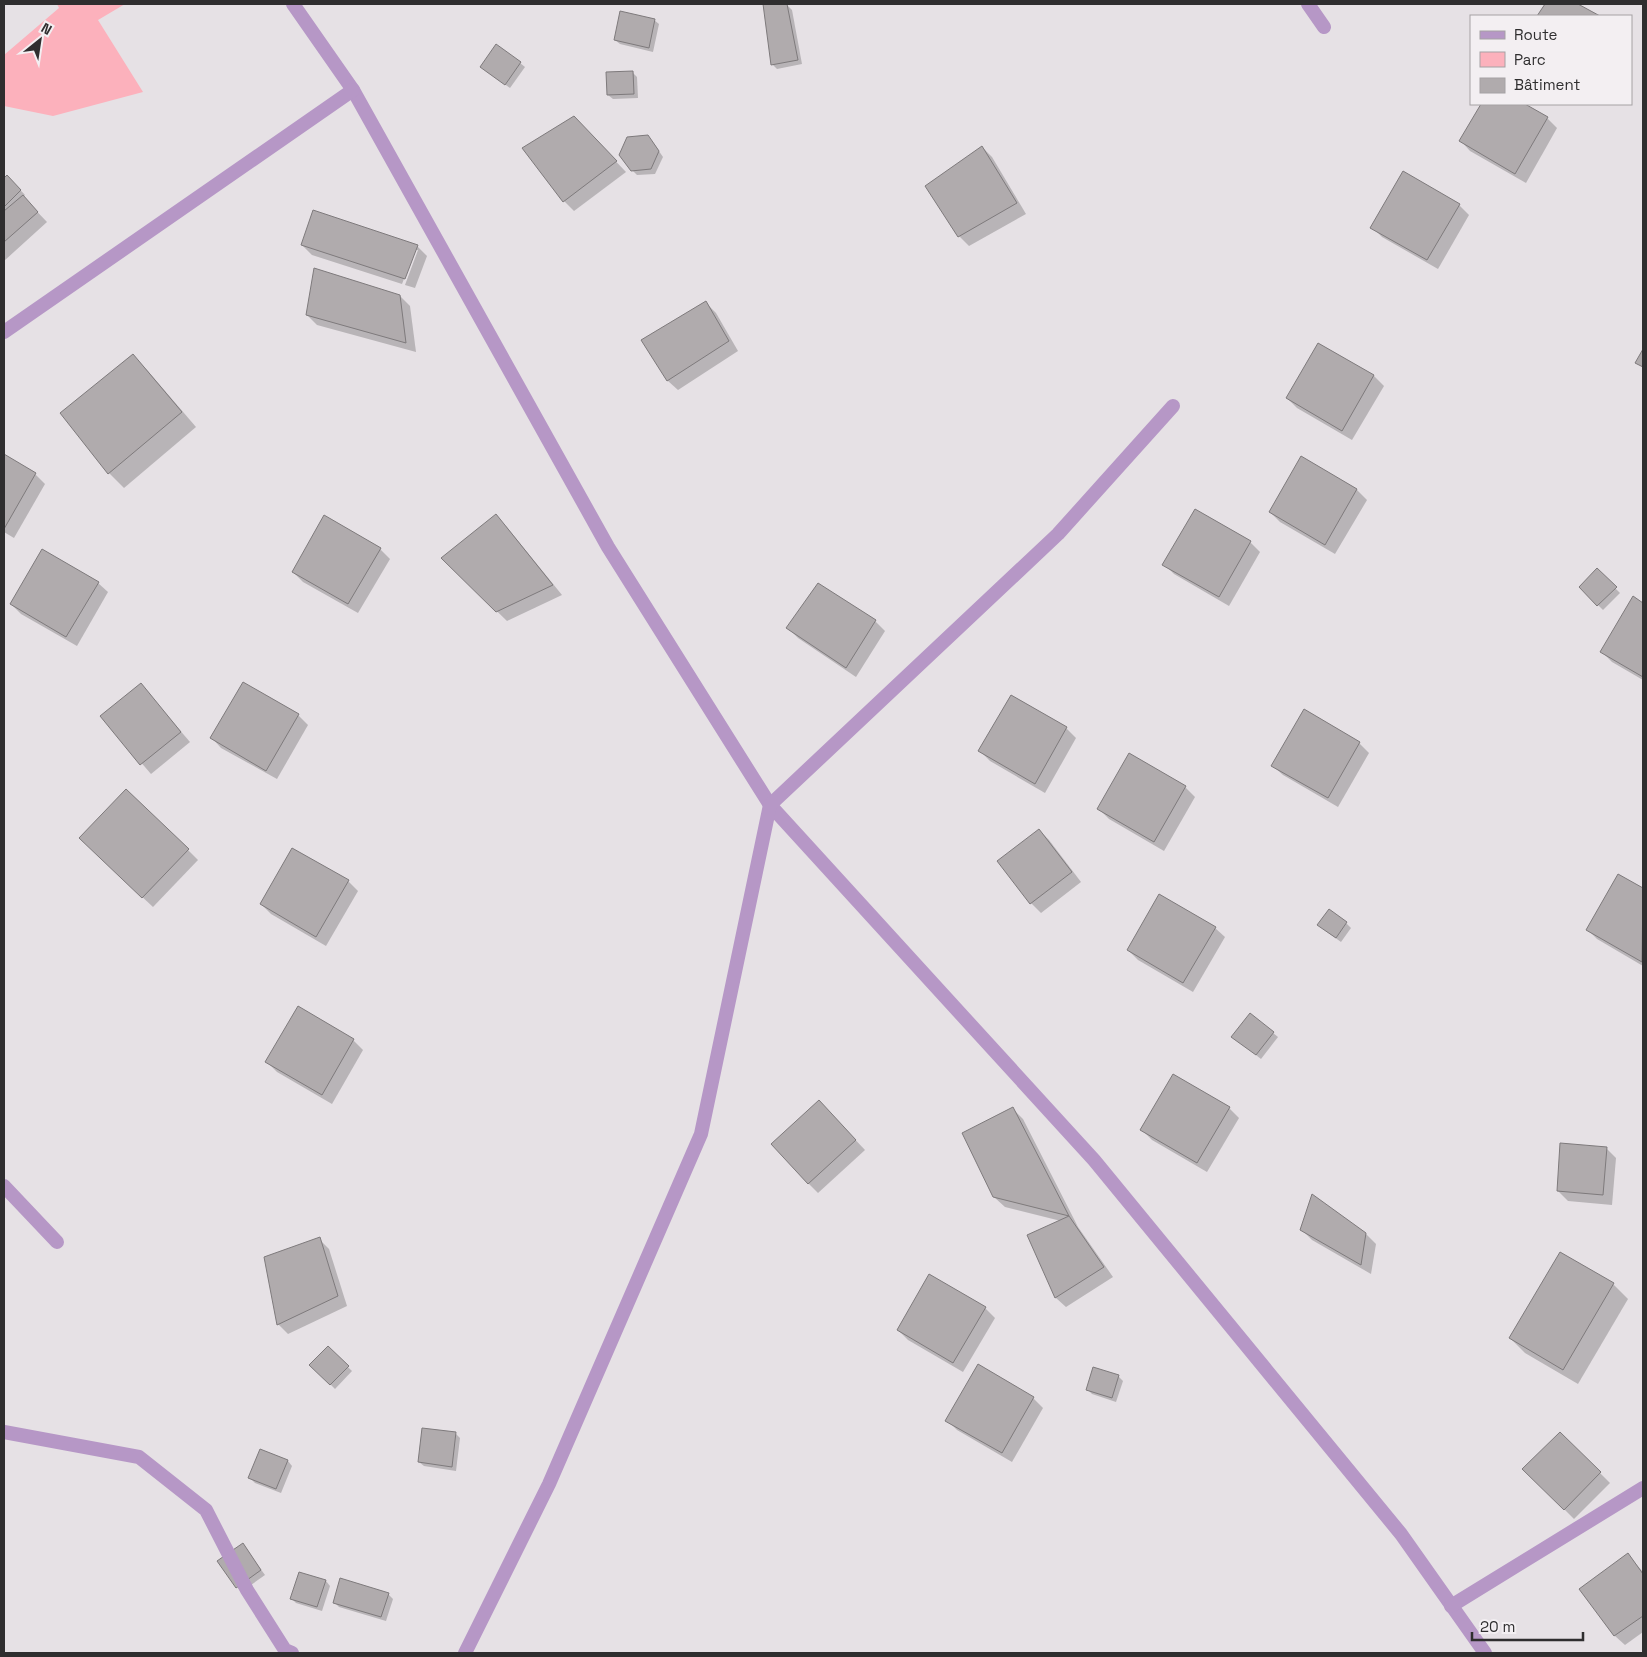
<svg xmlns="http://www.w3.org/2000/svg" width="1647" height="1657" font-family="'Space Grotesk',sans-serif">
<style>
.green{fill:#fcb1bc}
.shadow{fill:#0003}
.building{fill:#b0abad;stroke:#7e7a7c}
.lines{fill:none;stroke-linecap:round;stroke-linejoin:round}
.minor{stroke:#b697c6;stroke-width:14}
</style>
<rect width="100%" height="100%" fill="#e6e1e5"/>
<!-- green -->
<path class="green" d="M 57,4 L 125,4 L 98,20 L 143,92 L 53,116 L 4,106 L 4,55 L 59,8 Z"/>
<!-- shadow -->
<g class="shadow">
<path d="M 765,4 L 787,5 L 792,10 L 802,64 L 777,69 L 772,64 Z"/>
<path d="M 1546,4 L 1576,4 L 1598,16 L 1539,16 Z"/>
<path d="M 654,20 L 659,24 L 653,52 L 620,44 L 615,40 Z"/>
<path d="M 520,63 L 525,67 L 510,88 L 486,71 Z"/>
<path d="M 632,72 L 637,77 L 638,98 L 613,99 L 608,95 Z"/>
<path d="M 1482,104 L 1522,104 L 1547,118 L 1557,128 L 1526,183 L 1470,151 L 1461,141 Z"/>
<path d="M 583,127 L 626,172 L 574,211 L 564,201 Z"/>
<path d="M 652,141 L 663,157 L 655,174 L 637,175 L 632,170 Z"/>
<path d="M 982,147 L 992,157 L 1026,214 L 969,246 L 959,236 Z"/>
<path d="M 7,176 L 25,195 L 23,197 L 47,222 L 4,261 L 4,179 Z"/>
<path d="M 1459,205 L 1469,215 L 1438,269 L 1382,237 L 1372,227 Z"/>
<path d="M 302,245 L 417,246 L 427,256 L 415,288 L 405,285 L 418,250 L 415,250 L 402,284 L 312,255 Z"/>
<path d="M 400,296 L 410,306 L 416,352 L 317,325 L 307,315 Z"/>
<path d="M 706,303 L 716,313 L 738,351 L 678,390 L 668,381 L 643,341 Z"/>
<path d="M 1319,344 L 1374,376 L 1384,386 L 1352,440 L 1297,408 L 1287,398 Z"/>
<path d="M 132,355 L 147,370 L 196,427 L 124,488 L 109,473 L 62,413 Z"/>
<path d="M 4,456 L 35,474 L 45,484 L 14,538 L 4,532 Z"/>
<path d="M 1302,458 L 1357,490 L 1367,500 L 1335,554 L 1280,522 L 1270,512 Z"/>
<path d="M 1195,511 L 1250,542 L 1260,552 L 1229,606 L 1174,574 L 1164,564 Z"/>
<path d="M 506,526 L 562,595 L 507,621 L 442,558 Z"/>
<path d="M 380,549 L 390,559 L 358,613 L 303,582 L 293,572 Z"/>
<path d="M 1597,570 L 1620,593 L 1603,610 L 1580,587 Z"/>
<path d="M 98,583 L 108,592 L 77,646 L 21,614 L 11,604 Z"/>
<path d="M 1633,598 L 1643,604 L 1643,680 L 1612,662 L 1602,652 Z"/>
<path d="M 875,621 L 885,631 L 856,677 L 798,638 L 788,628 Z"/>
<path d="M 141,685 L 190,742 L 151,774 L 102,717 Z"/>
<path d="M 1011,696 L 1066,728 L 1076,738 L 1045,793 L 990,761 L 980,751 Z"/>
<path d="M 298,715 L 308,725 L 277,779 L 221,748 L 212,738 Z"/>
<path d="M 1359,743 L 1369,753 L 1338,807 L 1283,775 L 1273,766 Z"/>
<path d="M 1185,787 L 1195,797 L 1164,851 L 1109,819 L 1099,809 Z"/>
<path d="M 1039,830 L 1049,840 L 1081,882 L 1041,913 L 1031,903 Z"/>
<path d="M 90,848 L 188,850 L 198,860 L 153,907 Z"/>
<path d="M 1618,875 L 1643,890 L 1643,966 L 1597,939 L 1587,929 Z"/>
<path d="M 348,881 L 358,891 L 326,946 L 271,914 L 261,904 Z"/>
<path d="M 1346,923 L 1351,928 L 1341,942 L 1323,929 Z"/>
<path d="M 1215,928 L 1225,937 L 1193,992 L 1138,960 L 1128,950 Z"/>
<path d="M 1250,1014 L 1278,1037 L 1261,1059 L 1238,1041 Z"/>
<path d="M 353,1040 L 363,1050 L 332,1104 L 277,1072 L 267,1062 Z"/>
<path d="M 1229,1108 L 1239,1118 L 1207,1172 L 1152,1140 L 1142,1130 Z"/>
<path d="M 1013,1109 L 1023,1119 L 1078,1227 L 1113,1277 L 1066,1307 L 1056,1298 L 1029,1236 L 1061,1221 L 1005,1207 L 994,1197 Z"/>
<path d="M 829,1112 L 865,1150 L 818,1193 L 808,1183 Z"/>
<path d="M 1606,1148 L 1616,1158 L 1612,1205 L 1568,1201 L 1558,1191 Z"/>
<path d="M 1302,1230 L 1366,1234 L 1376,1244 L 1371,1274 L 1312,1240 Z"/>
<path d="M 319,1239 L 329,1249 L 347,1306 L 288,1334 L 278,1324 Z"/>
<path d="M 1560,1253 L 1613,1284 L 1628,1299 L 1578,1384 L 1525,1353 L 1510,1338 Z"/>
<path d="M 985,1308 L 995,1318 L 963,1372 L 908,1340 L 898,1330 Z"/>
<path d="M 328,1348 L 352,1371 L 335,1389 L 311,1365 Z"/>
<path d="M 1118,1376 L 1123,1381 L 1116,1402 L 1092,1394 L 1087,1389 Z"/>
<path d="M 1033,1398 L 1043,1408 L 1012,1462 L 957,1430 L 947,1420 Z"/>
<path d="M 1560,1433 L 1610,1483 L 1574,1519 L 1524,1469 Z"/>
<path d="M 456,1434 L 460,1438 L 456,1471 L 424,1466 L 419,1462 Z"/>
<path d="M 261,1451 L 288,1461 L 292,1466 L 281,1493 L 255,1483 L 250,1478 Z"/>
<path d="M 243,1545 L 265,1575 L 241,1592 L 237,1587 Z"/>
<path d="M 1628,1555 L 1643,1572 L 1643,1632 L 1625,1645 L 1615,1636 L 1581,1589 Z"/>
<path d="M 326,1581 L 330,1586 L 322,1611 L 296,1603 L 291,1598 Z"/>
<path d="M 388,1594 L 393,1599 L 386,1621 L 339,1607 L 334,1602 Z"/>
</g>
<!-- building -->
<g class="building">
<path d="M 763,4 L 787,4 L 798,60 L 771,65 Z"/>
<path d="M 1545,4 L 1578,4 L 1600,16 L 1537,16 Z"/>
<path d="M 620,11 L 655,19 L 649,48 L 614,40 Z"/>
<path d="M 496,44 L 521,62 L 505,85 L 480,67 Z"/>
<path d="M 633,71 L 634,94 L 607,95 L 606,72 Z"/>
<path d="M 1481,104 L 1525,104 L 1548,117 L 1515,174 L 1459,141 Z"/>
<path d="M 574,116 L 617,161 L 563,202 L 522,148 Z"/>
<path d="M 648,135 L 659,151 L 651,169 L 631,171 L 619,155 L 627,137 Z"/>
<path d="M 982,146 L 1017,203 L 958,237 L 925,186 Z"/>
<path d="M 1403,171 L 1460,204 L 1427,260 L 1370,228 Z"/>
<path d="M 7,175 L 21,190 L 4,207 L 4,178 Z"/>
<path d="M 23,195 L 38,212 L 4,242 L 4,211 Z"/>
<path d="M 313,210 L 418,245 L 405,279 L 301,245 Z"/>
<path d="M 314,268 L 400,295 L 406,343 L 306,315 Z"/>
<path d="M 706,301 L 729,341 L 667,381 L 641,340 Z"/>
<path d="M 1318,343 L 1374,375 L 1342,431 L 1286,398 Z"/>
<path d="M 1643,349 L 1643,367 L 1635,363 Z"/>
<path d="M 133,354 L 182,412 L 108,474 L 60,413 Z"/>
<path d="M 4,454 L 36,473 L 4,529 Z"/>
<path d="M 1301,456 L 1357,489 L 1325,545 L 1269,512 Z"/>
<path d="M 1195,509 L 1251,541 L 1219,597 L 1162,565 Z"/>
<path d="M 496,514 L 553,585 L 496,612 L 441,558 Z"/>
<path d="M 324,515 L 381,548 L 348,604 L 292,572 Z"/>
<path d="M 42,549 L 99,582 L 66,637 L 10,604 Z"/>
<path d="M 1597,568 L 1617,587 L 1597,606 L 1579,587 Z"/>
<path d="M 818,583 L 876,620 L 846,668 L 786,628 Z"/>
<path d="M 1633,596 L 1643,603 L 1643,677 L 1600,652 Z"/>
<path d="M 243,682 L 299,714 L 266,771 L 210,738 Z"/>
<path d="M 141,683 L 181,732 L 140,765 L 100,716 Z"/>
<path d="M 1011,695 L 1067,727 L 1035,784 L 978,751 Z"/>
<path d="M 1304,709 L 1360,742 L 1328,798 L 1271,766 Z"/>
<path d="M 1129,753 L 1186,786 L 1154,842 L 1097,809 Z"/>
<path d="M 126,789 L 189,849 L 142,898 L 79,838 Z"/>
<path d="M 1039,829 L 1072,872 L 1030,904 L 997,861 Z"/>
<path d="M 292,848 L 349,880 L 316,937 L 260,904 Z"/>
<path d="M 1618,874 L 1643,888 L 1642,962 L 1586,930 Z"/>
<path d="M 1159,894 L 1216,927 L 1183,983 L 1127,950 Z"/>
<path d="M 1329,909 L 1347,922 L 1336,938 L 1317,925 Z"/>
<path d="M 298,1006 L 354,1039 L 322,1095 L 265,1062 Z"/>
<path d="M 1250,1013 L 1274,1032 L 1256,1055 L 1231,1037 Z"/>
<path d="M 1173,1074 L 1230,1107 L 1197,1163 L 1140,1130 Z"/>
<path d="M 819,1100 L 856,1140 L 808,1184 L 771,1144 Z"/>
<path d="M 1013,1107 L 1069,1216 L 993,1197 L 962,1133 Z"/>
<path d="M 1560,1143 L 1607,1147 L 1603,1195 L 1557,1191 Z"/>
<path d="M 1312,1194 L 1366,1233 L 1361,1265 L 1300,1230 Z"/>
<path d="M 1069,1216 L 1104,1267 L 1055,1298 L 1027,1235 Z"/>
<path d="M 320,1237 L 338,1296 L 277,1325 L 264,1257 Z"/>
<path d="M 1560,1252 L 1614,1283 L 1563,1370 L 1509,1338 Z"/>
<path d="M 929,1274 L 986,1307 L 953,1363 L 897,1330 Z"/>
<path d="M 328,1346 L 349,1366 L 330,1385 L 309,1365 Z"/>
<path d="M 978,1364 L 1034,1397 L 1002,1453 L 945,1421 Z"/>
<path d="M 1093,1367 L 1119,1375 L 1112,1398 L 1086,1390 Z"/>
<path d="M 422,1428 L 456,1432 L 452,1467 L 418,1462 Z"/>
<path d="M 1560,1432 L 1601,1472 L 1564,1510 L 1522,1469 Z"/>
<path d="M 260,1449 L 288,1460 L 276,1489 L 248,1478 Z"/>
<path d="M 243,1543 L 261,1570 L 236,1588 L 217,1561 Z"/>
<path d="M 1628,1553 L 1643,1574 L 1643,1616 L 1614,1636 L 1579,1589 Z"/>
<path d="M 299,1572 L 326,1580 L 317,1607 L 290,1599 Z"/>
<path d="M 340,1578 L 389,1593 L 381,1617 L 333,1603 Z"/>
</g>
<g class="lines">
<!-- minor -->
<g class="minor">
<path d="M 293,4 L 353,90 L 608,547 L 770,805 L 1094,1160 L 1401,1534 L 1485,1653"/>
<path d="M 1308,4 L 1324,27"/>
<path d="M 4,332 L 353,90"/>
<path d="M 4,1186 L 57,1242"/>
<path d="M 4,1432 L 139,1457 L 206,1510 L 247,1590 L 285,1650 L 292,1653"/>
<path d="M 1451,1606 L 1643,1488"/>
<path d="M 465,1653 L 549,1484 L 701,1134 L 770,805 L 1058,534 L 1173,406"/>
</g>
</g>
<!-- border -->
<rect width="1647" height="1657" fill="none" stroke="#2f2e2f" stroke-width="10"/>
<!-- legend -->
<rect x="1470" y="15" width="162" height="90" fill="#f3eff2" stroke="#a5a2a4"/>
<rect x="1480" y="31" width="25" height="8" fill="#b697c6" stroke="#a5a2a4"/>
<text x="1514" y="40" font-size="15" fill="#2f2e2f">Route</text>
<rect x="1480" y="52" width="25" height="15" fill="#fcb1bc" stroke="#a5a2a4"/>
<text x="1514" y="65" font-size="15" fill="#2f2e2f">Parc</text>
<rect x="1480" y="78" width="25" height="15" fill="#b0abad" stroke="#a5a2a4"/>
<text x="1514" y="90" font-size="15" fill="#2f2e2f">Bâtiment</text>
<!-- north arrow -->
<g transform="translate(40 40) rotate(30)" stroke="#f3eff2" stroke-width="4" paint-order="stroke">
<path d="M0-4L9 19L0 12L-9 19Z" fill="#2f2e2f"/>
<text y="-8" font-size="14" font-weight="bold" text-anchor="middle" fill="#2f2e2f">N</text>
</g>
<!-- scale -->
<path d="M1472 1632v8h111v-8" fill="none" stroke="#2f2e2f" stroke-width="2.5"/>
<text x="1480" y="1632" font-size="15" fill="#2f2e2f" stroke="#f3eff2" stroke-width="4" paint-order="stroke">20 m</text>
</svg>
